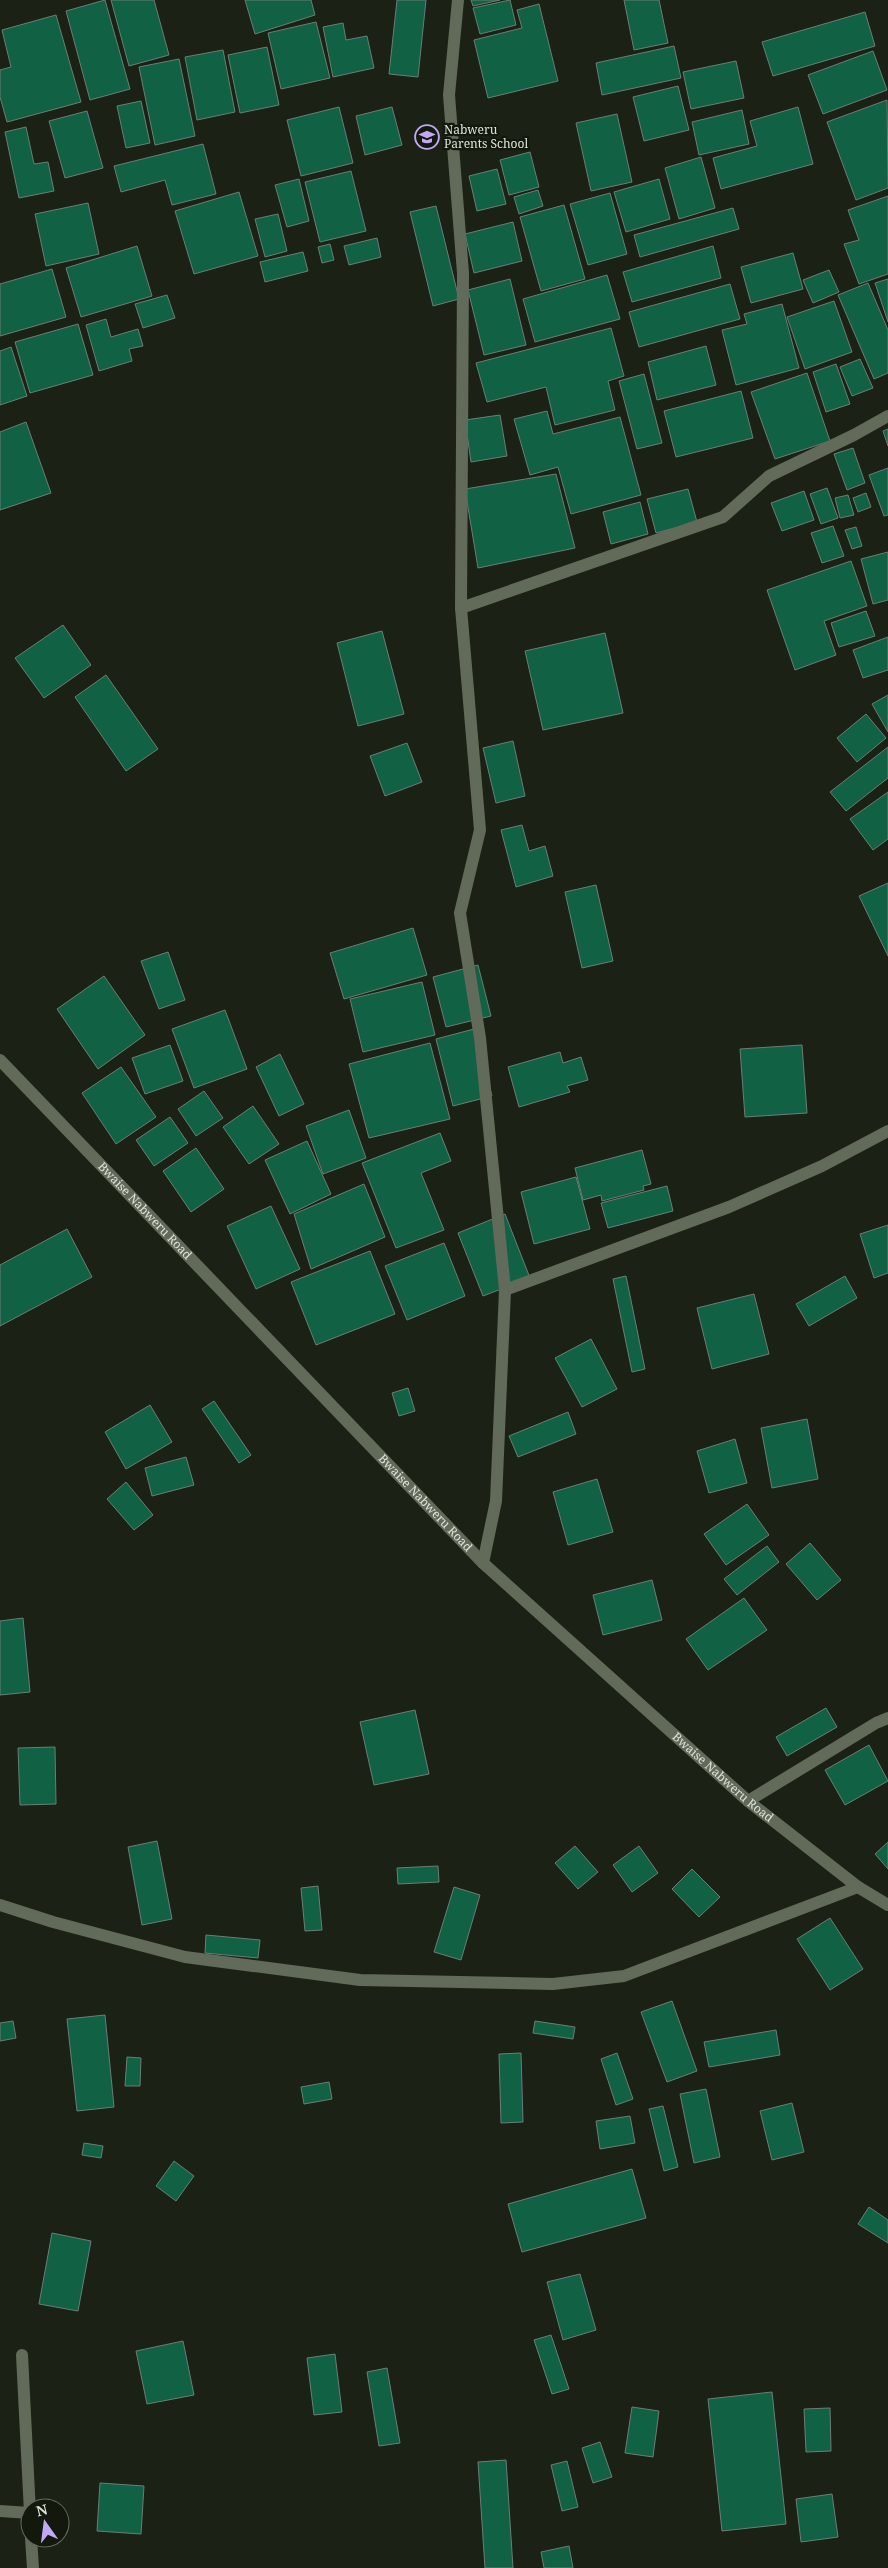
<svg xmlns="http://www.w3.org/2000/svg" width="888" height="2568" font-family="'Noto Serif',serif">
<style>
.building{fill:#116145;stroke:#6b7e74}
.lines{fill:none;stroke-linecap:round;stroke-linejoin:round}
.street{stroke:#626a5a;stroke-width:12}
.secondary{stroke:#626a5a;stroke-width:12}
.labels{text-anchor:middle;stroke-width:4.5;stroke-linejoin:round;paint-order:stroke}
.poi-label{font-size:12px;fill:#dee3da;stroke:#12180c;text-anchor:start}
.street-label{font-size:12px;fill:#dee3da;stroke:#12180c}
</style>
<rect width="100%" height="100%" fill="#1b2215"/>
<!-- building -->
<g class="building">
<path d="M 105,0 L 130,89 L 90,100 L 66,11 Z"/>
<path d="M 111,0 L 154,0 L 169,55 L 129,66 Z"/>
<path d="M 245,0 L 311,0 L 315,15 L 255,34 Z"/>
<path d="M 397,0 L 426,0 L 418,77 L 389,74 Z"/>
<path d="M 471,0 L 500,0 L 473,6 Z"/>
<path d="M 510,0 L 516,25 L 480,34 L 473,8 Z"/>
<path d="M 624,0 L 659,0 L 668,43 L 634,50 Z"/>
<path d="M 539,4 L 558,81 L 488,98 L 474,40 L 522,28 L 517,10 Z"/>
<path d="M 865,12 L 875,46 L 773,76 L 762,42 Z"/>
<path d="M 56,15 L 81,102 L 7,122 L 0,97 L 0,70 L 11,67 L 2,30 Z"/>
<path d="M 316,22 L 330,78 L 281,89 L 268,33 Z"/>
<path d="M 343,23 L 346,40 L 367,36 L 374,68 L 333,77 L 323,27 Z"/>
<path d="M 674,46 L 681,78 L 602,95 L 596,63 Z"/>
<path d="M 267,47 L 279,105 L 240,113 L 228,55 Z"/>
<path d="M 223,50 L 235,112 L 197,120 L 185,57 Z"/>
<path d="M 873,51 L 887,90 L 823,114 L 808,75 Z"/>
<path d="M 179,59 L 195,136 L 155,145 L 139,67 Z"/>
<path d="M 736,61 L 744,98 L 691,109 L 683,72 Z"/>
<path d="M 678,86 L 689,130 L 644,141 L 633,97 Z"/>
<path d="M 887,100 L 888,188 L 856,200 L 827,122 Z"/>
<path d="M 141,101 L 150,143 L 126,148 L 117,106 Z"/>
<path d="M 339,107 L 353,163 L 301,176 L 287,120 Z"/>
<path d="M 392,107 L 402,145 L 365,155 L 356,116 Z"/>
<path d="M 798,107 L 813,164 L 721,189 L 713,158 L 757,146 L 750,121 Z"/>
<path d="M 742,110 L 749,144 L 699,155 L 692,122 Z"/>
<path d="M 87,111 L 103,168 L 65,178 L 49,121 Z"/>
<path d="M 617,114 L 632,182 L 591,191 L 576,123 Z"/>
<path d="M 26,127 L 34,164 L 48,162 L 54,191 L 19,198 L 5,132 Z"/>
<path d="M 203,144 L 216,194 L 172,205 L 165,180 L 121,192 L 114,166 Z"/>
<path d="M 530,152 L 539,187 L 509,195 L 500,160 Z"/>
<path d="M 701,157 L 715,208 L 679,219 L 665,168 Z"/>
<path d="M 497,169 L 506,204 L 477,211 L 469,176 Z"/>
<path d="M 351,171 L 366,231 L 320,242 L 305,182 Z"/>
<path d="M 299,179 L 309,221 L 287,227 L 275,185 Z"/>
<path d="M 659,179 L 670,219 L 626,232 L 614,192 Z"/>
<path d="M 538,190 L 543,206 L 519,214 L 514,197 Z"/>
<path d="M 239,192 L 258,256 L 194,274 L 175,211 Z"/>
<path d="M 610,193 L 627,254 L 588,265 L 570,204 Z"/>
<path d="M 888,196 L 888,274 L 859,284 L 844,244 L 859,240 L 848,210 Z"/>
<path d="M 88,203 L 99,254 L 46,266 L 35,214 Z"/>
<path d="M 564,205 L 585,279 L 541,291 L 520,217 Z"/>
<path d="M 436,206 L 459,299 L 433,306 L 410,212 Z"/>
<path d="M 733,208 L 739,229 L 640,257 L 634,235 Z"/>
<path d="M 278,214 L 287,251 L 265,257 L 255,219 Z"/>
<path d="M 513,222 L 522,261 L 474,273 L 465,234 Z"/>
<path d="M 377,238 L 381,257 L 349,265 L 344,246 Z"/>
<path d="M 330,244 L 334,260 L 322,263 L 318,247 Z"/>
<path d="M 137,246 L 152,296 L 81,317 L 66,268 Z"/>
<path d="M 713,246 L 721,278 L 632,302 L 623,272 Z"/>
<path d="M 303,252 L 308,271 L 265,282 L 260,262 Z"/>
<path d="M 793,253 L 803,289 L 751,303 L 741,267 Z"/>
<path d="M 52,269 L 66,317 L 0,336 L 0,284 Z"/>
<path d="M 829,270 L 839,292 L 813,303 L 803,280 Z"/>
<path d="M 607,275 L 620,319 L 535,342 L 523,299 Z"/>
<path d="M 510,279 L 526,345 L 484,355 L 468,290 Z"/>
<path d="M 888,279 L 888,322 L 875,283 Z"/>
<path d="M 868,283 L 888,330 L 888,373 L 874,379 L 838,295 Z"/>
<path d="M 730,284 L 740,319 L 639,347 L 629,312 Z"/>
<path d="M 167,295 L 175,318 L 143,328 L 135,304 Z"/>
<path d="M 834,301 L 852,352 L 805,369 L 787,317 Z"/>
<path d="M 782,304 L 799,368 L 736,385 L 722,330 L 747,324 L 744,314 Z"/>
<path d="M 106,319 L 111,337 L 138,329 L 143,346 L 129,349 L 132,361 L 99,371 L 86,325 Z"/>
<path d="M 78,324 L 93,375 L 30,393 L 15,342 Z"/>
<path d="M 611,328 L 624,376 L 608,381 L 615,410 L 555,425 L 546,387 L 487,402 L 476,363 Z"/>
<path d="M 706,346 L 716,385 L 657,400 L 648,362 Z"/>
<path d="M 11,347 L 27,396 L 0,405 L 0,351 Z"/>
<path d="M 860,359 L 873,388 L 852,396 L 840,367 Z"/>
<path d="M 836,364 L 850,404 L 826,412 L 813,372 Z"/>
<path d="M 807,373 L 830,441 L 775,459 L 751,392 Z"/>
<path d="M 644,374 L 662,443 L 637,449 L 619,381 Z"/>
<path d="M 741,391 L 753,438 L 676,457 L 664,411 Z"/>
<path d="M 547,411 L 553,434 L 620,417 L 641,495 L 571,514 L 558,467 L 530,475 L 514,419 Z"/>
<path d="M 500,415 L 507,456 L 471,462 L 465,420 Z"/>
<path d="M 26,422 L 51,493 L 0,510 L 0,432 Z"/>
<path d="M 888,429 L 888,446 L 883,431 Z"/>
<path d="M 853,448 L 865,483 L 847,490 L 834,454 Z"/>
<path d="M 888,468 L 888,515 L 884,516 L 869,475 Z"/>
<path d="M 556,474 L 575,548 L 478,568 L 465,489 Z"/>
<path d="M 827,488 L 838,518 L 821,524 L 810,494 Z"/>
<path d="M 688,489 L 697,522 L 656,533 L 647,499 Z"/>
<path d="M 804,491 L 814,520 L 782,531 L 771,503 Z"/>
<path d="M 866,493 L 871,507 L 858,512 L 853,498 Z"/>
<path d="M 848,495 L 854,515 L 840,518 L 835,498 Z"/>
<path d="M 640,502 L 648,534 L 611,544 L 603,512 Z"/>
<path d="M 833,526 L 844,556 L 822,563 L 811,533 Z"/>
<path d="M 856,527 L 862,546 L 852,549 L 845,530 Z"/>
<path d="M 888,552 L 888,600 L 873,604 L 861,559 Z"/>
<path d="M 851,561 L 867,606 L 824,621 L 836,655 L 795,670 L 767,590 Z"/>
<path d="M 866,611 L 875,636 L 839,647 L 831,623 Z"/>
<path d="M 63,625 L 91,665 L 44,698 L 15,658 Z"/>
<path d="M 382,631 L 404,714 L 358,726 L 337,643 Z"/>
<path d="M 605,633 L 623,713 L 543,730 L 525,651 Z"/>
<path d="M 888,637 L 888,670 L 863,678 L 853,650 Z"/>
<path d="M 106,675 L 158,749 L 126,771 L 75,697 Z"/>
<path d="M 888,695 L 888,732 L 872,704 Z"/>
<path d="M 866,714 L 886,738 L 857,762 L 837,738 Z"/>
<path d="M 513,741 L 525,796 L 496,803 L 483,748 Z"/>
<path d="M 407,743 L 422,782 L 385,796 L 370,756 Z"/>
<path d="M 888,747 L 888,778 L 846,811 L 830,792 Z"/>
<path d="M 888,792 L 888,839 L 873,850 L 850,819 Z"/>
<path d="M 522,825 L 529,851 L 545,846 L 553,876 L 516,887 L 501,830 Z"/>
<path d="M 888,883 L 888,956 L 859,896 Z"/>
<path d="M 596,885 L 613,961 L 582,968 L 565,892 Z"/>
<path d="M 413,928 L 427,975 L 344,999 L 330,953 Z"/>
<path d="M 168,952 L 185,1000 L 159,1009 L 141,961 Z"/>
<path d="M 478,965 L 491,1016 L 446,1027 L 433,977 Z"/>
<path d="M 104,976 L 145,1035 L 98,1069 L 57,1009 Z"/>
<path d="M 422,982 L 435,1035 L 363,1052 L 350,999 Z"/>
<path d="M 225,1010 L 247,1069 L 194,1088 L 172,1029 Z"/>
<path d="M 474,1029 L 492,1096 L 453,1106 L 436,1039 Z"/>
<path d="M 430,1043 L 450,1119 L 369,1138 L 349,1064 Z"/>
<path d="M 170,1045 L 183,1081 L 145,1094 L 132,1058 Z"/>
<path d="M 802,1045 L 807,1113 L 745,1117 L 740,1049 Z"/>
<path d="M 560,1052 L 563,1063 L 581,1057 L 588,1080 L 567,1086 L 570,1092 L 519,1107 L 508,1067 Z"/>
<path d="M 280,1054 L 304,1104 L 279,1116 L 256,1067 Z"/>
<path d="M 121,1067 L 156,1117 L 116,1144 L 82,1093 Z"/>
<path d="M 204,1091 L 223,1118 L 196,1136 L 178,1109 Z"/>
<path d="M 253,1106 L 279,1144 L 249,1164 L 223,1127 Z"/>
<path d="M 349,1110 L 366,1158 L 323,1174 L 306,1126 Z"/>
<path d="M 170,1117 L 188,1143 L 154,1166 L 136,1140 Z"/>
<path d="M 440,1133 L 451,1161 L 421,1173 L 444,1230 L 396,1248 L 362,1163 Z"/>
<path d="M 307,1141 L 331,1194 L 290,1214 L 265,1160 Z"/>
<path d="M 196,1148 L 224,1189 L 191,1212 L 163,1171 Z"/>
<path d="M 642,1150 L 651,1184 L 643,1186 L 644,1190 L 602,1201 L 601,1195 L 583,1200 L 575,1168 Z"/>
<path d="M 576,1177 L 590,1229 L 534,1244 L 521,1192 Z"/>
<path d="M 364,1184 L 385,1237 L 311,1269 L 294,1214 Z"/>
<path d="M 667,1186 L 673,1211 L 608,1228 L 601,1203 Z"/>
<path d="M 271,1206 L 300,1269 L 256,1289 L 227,1226 Z"/>
<path d="M 505,1214 L 530,1278 L 483,1296 L 458,1233 Z"/>
<path d="M 888,1225 L 888,1273 L 874,1278 L 860,1234 Z"/>
<path d="M 67,1229 L 92,1277 L 0,1326 L 0,1265 Z"/>
<path d="M 444,1243 L 465,1296 L 407,1320 L 385,1266 Z"/>
<path d="M 370,1251 L 395,1314 L 316,1345 L 291,1282 Z"/>
<path d="M 626,1276 L 645,1369 L 632,1372 L 613,1279 Z"/>
<path d="M 845,1276 L 857,1298 L 809,1326 L 796,1304 Z"/>
<path d="M 754,1294 L 769,1354 L 712,1369 L 697,1308 Z"/>
<path d="M 591,1339 L 617,1389 L 582,1407 L 555,1358 Z"/>
<path d="M 408,1388 L 415,1411 L 399,1416 L 392,1393 Z"/>
<path d="M 214,1401 L 251,1455 L 239,1463 L 202,1409 Z"/>
<path d="M 150,1405 L 172,1442 L 126,1469 L 105,1432 Z"/>
<path d="M 568,1412 L 576,1434 L 518,1457 L 509,1436 Z"/>
<path d="M 807,1419 L 818,1479 L 772,1488 L 761,1428 Z"/>
<path d="M 735,1439 L 747,1483 L 709,1493 L 697,1451 Z"/>
<path d="M 186,1457 L 194,1485 L 152,1496 L 145,1468 Z"/>
<path d="M 597,1479 L 613,1532 L 568,1545 L 553,1492 Z"/>
<path d="M 126,1482 L 153,1515 L 134,1530 L 107,1499 Z"/>
<path d="M 747,1504 L 769,1535 L 726,1565 L 704,1534 Z"/>
<path d="M 810,1543 L 841,1580 L 817,1600 L 786,1564 Z"/>
<path d="M 767,1546 L 779,1562 L 737,1595 L 724,1579 Z"/>
<path d="M 652,1580 L 662,1620 L 603,1635 L 593,1595 Z"/>
<path d="M 744,1598 L 767,1630 L 708,1670 L 686,1639 Z"/>
<path d="M 23,1618 L 30,1692 L 0,1695 L 0,1621 Z"/>
<path d="M 826,1708 L 837,1727 L 787,1756 L 776,1737 Z"/>
<path d="M 415,1710 L 429,1774 L 374,1785 L 360,1722 Z"/>
<path d="M 869,1745 L 888,1781 L 845,1805 L 825,1770 Z"/>
<path d="M 55,1747 L 56,1804 L 20,1805 L 18,1748 Z"/>
<path d="M 157,1841 L 172,1919 L 142,1925 L 128,1847 Z"/>
<path d="M 888,1842 L 888,1869 L 875,1854 Z"/>
<path d="M 575,1846 L 598,1872 L 578,1889 L 555,1863 Z"/>
<path d="M 639,1846 L 658,1873 L 632,1892 L 613,1865 Z"/>
<path d="M 438,1866 L 439,1882 L 398,1884 L 397,1868 Z"/>
<path d="M 692,1869 L 720,1897 L 699,1917 L 672,1889 Z"/>
<path d="M 318,1886 L 322,1930 L 305,1931 L 301,1888 Z"/>
<path d="M 454,1887 L 480,1895 L 461,1960 L 434,1952 Z"/>
<path d="M 830,1918 L 863,1969 L 830,1990 L 797,1939 Z"/>
<path d="M 206,1935 L 260,1940 L 258,1958 L 205,1953 Z"/>
<path d="M 672,2001 L 697,2071 L 667,2082 L 641,2012 Z"/>
<path d="M 105,2015 L 114,2107 L 77,2111 L 67,2019 Z"/>
<path d="M 13,2021 L 16,2038 L 0,2041 L 0,2023 Z"/>
<path d="M 535,2021 L 575,2027 L 573,2039 L 533,2033 Z"/>
<path d="M 776,2030 L 780,2055 L 709,2067 L 704,2042 Z"/>
<path d="M 521,2053 L 523,2122 L 501,2123 L 499,2054 Z"/>
<path d="M 617,2053 L 633,2099 L 616,2105 L 601,2059 Z"/>
<path d="M 127,2057 L 141,2058 L 140,2086 L 125,2086 Z"/>
<path d="M 329,2082 L 332,2099 L 304,2104 L 301,2087 Z"/>
<path d="M 706,2089 L 720,2157 L 694,2163 L 680,2094 Z"/>
<path d="M 792,2103 L 804,2152 L 772,2160 L 760,2111 Z"/>
<path d="M 663,2106 L 678,2167 L 664,2171 L 649,2109 Z"/>
<path d="M 630,2116 L 635,2143 L 600,2149 L 596,2121 Z"/>
<path d="M 84,2143 L 103,2146 L 101,2158 L 82,2155 Z"/>
<path d="M 174,2161 L 194,2176 L 176,2201 L 156,2186 Z"/>
<path d="M 632,2169 L 646,2218 L 522,2252 L 508,2204 Z"/>
<path d="M 869,2207 L 888,2220 L 888,2243 L 858,2224 Z"/>
<path d="M 52,2233 L 91,2241 L 78,2311 L 39,2304 Z"/>
<path d="M 580,2274 L 596,2330 L 563,2340 L 547,2282 Z"/>
<path d="M 551,2335 L 569,2389 L 552,2394 L 534,2340 Z"/>
<path d="M 183,2341 L 194,2395 L 147,2404 L 136,2351 Z"/>
<path d="M 335,2354 L 342,2412 L 314,2415 L 307,2358 Z"/>
<path d="M 387,2368 L 400,2443 L 379,2446 L 367,2372 Z"/>
<path d="M 772,2392 L 786,2524 L 722,2531 L 708,2399 Z"/>
<path d="M 632,2407 L 659,2411 L 653,2457 L 625,2453 Z"/>
<path d="M 830,2408 L 831,2451 L 806,2452 L 804,2409 Z"/>
<path d="M 600,2442 L 612,2477 L 593,2483 L 582,2448 Z"/>
<path d="M 506,2460 L 513,2568 L 485,2568 L 478,2462 Z"/>
<path d="M 567,2461 L 578,2507 L 562,2511 L 551,2465 Z"/>
<path d="M 100,2483 L 144,2486 L 141,2534 L 97,2531 Z"/>
<path d="M 832,2494 L 838,2537 L 801,2542 L 796,2499 Z"/>
<path d="M 569,2546 L 573,2568 L 544,2568 L 541,2552 Z"/>
</g>
<g class="lines">
<!-- street -->
<g class="street">
<path d="M 458,0 L 449,95 L 463,273 L 461,608 L 480,830 L 460,913 L 480,1038 L 505,1290 L 496,1501 L 483,1563"/>
<path d="M 461,608 L 723,517 L 769,476 L 854,435 L 888,416"/>
<path d="M 505,1290 L 729,1207 L 822,1166 L 888,1131"/>
<path d="M 748,1801 L 876,1723 L 888,1718"/>
<path d="M 0,1905 L 53,1922 L 185,1957 L 360,1980 L 553,1984 L 624,1976 L 858,1887"/>
<path d="M 22,2355 L 30,2513"/>
<path d="M 0,2511 L 30,2513 L 30,2519"/>
<path d="M 31,2538 L 33,2568"/>
</g>
<!-- secondary -->
<path class="secondary" id="s1" d="M 0,1060 L 483,1563 L 748,1801 L 858,1887 L 888,1905"/>
</g>
<!-- icons -->
<defs>
<g id="school-ring" transform="scale(1.25)"><circle r="9.5" fill="#12180c" stroke="#c0a8f4" stroke-width="1.5"/><path d="M0-5L7-2L0 1L-7-2ZM-4 1L0 2.5L4 1V4Q0 6-4 4Z" fill="#c0a8f4"/></g>
</defs>
<g fill-rule="evenodd">
<use href="#school-ring" x="427" y="137"/>
</g>
<g class="labels">
<!-- poi labels -->
<g class="poi-label">
<text x="444" y="134">Nabweru<tspan x="444" dy="14">Parents School</tspan></text>
</g>
<!-- street labels -->
<g class="street-label">
<text dy="4" stroke="none"><textPath href="#s1" startOffset="209">Bwaise Nabweru Road</textPath></text>
<text dy="4" stroke="none"><textPath href="#s1" startOffset="614">Bwaise Nabweru Road</textPath></text>
<text dy="4" stroke="none"><textPath href="#s1" startOffset="1019">Bwaise Nabweru Road</textPath></text>
</g>
</g>
<!-- north arrow -->
<g transform="translate(45 2523) rotate(346)"><circle r="24" fill="#12180c" stroke="#64695e"/>
<path d="M0-4L9 19L0 12L-9 19Z" fill="#c0a8f4"/>
<text y="-8" font-size="14" font-weight="bold" text-anchor="middle" fill="#dee3da">N</text>
</g>
</svg>
